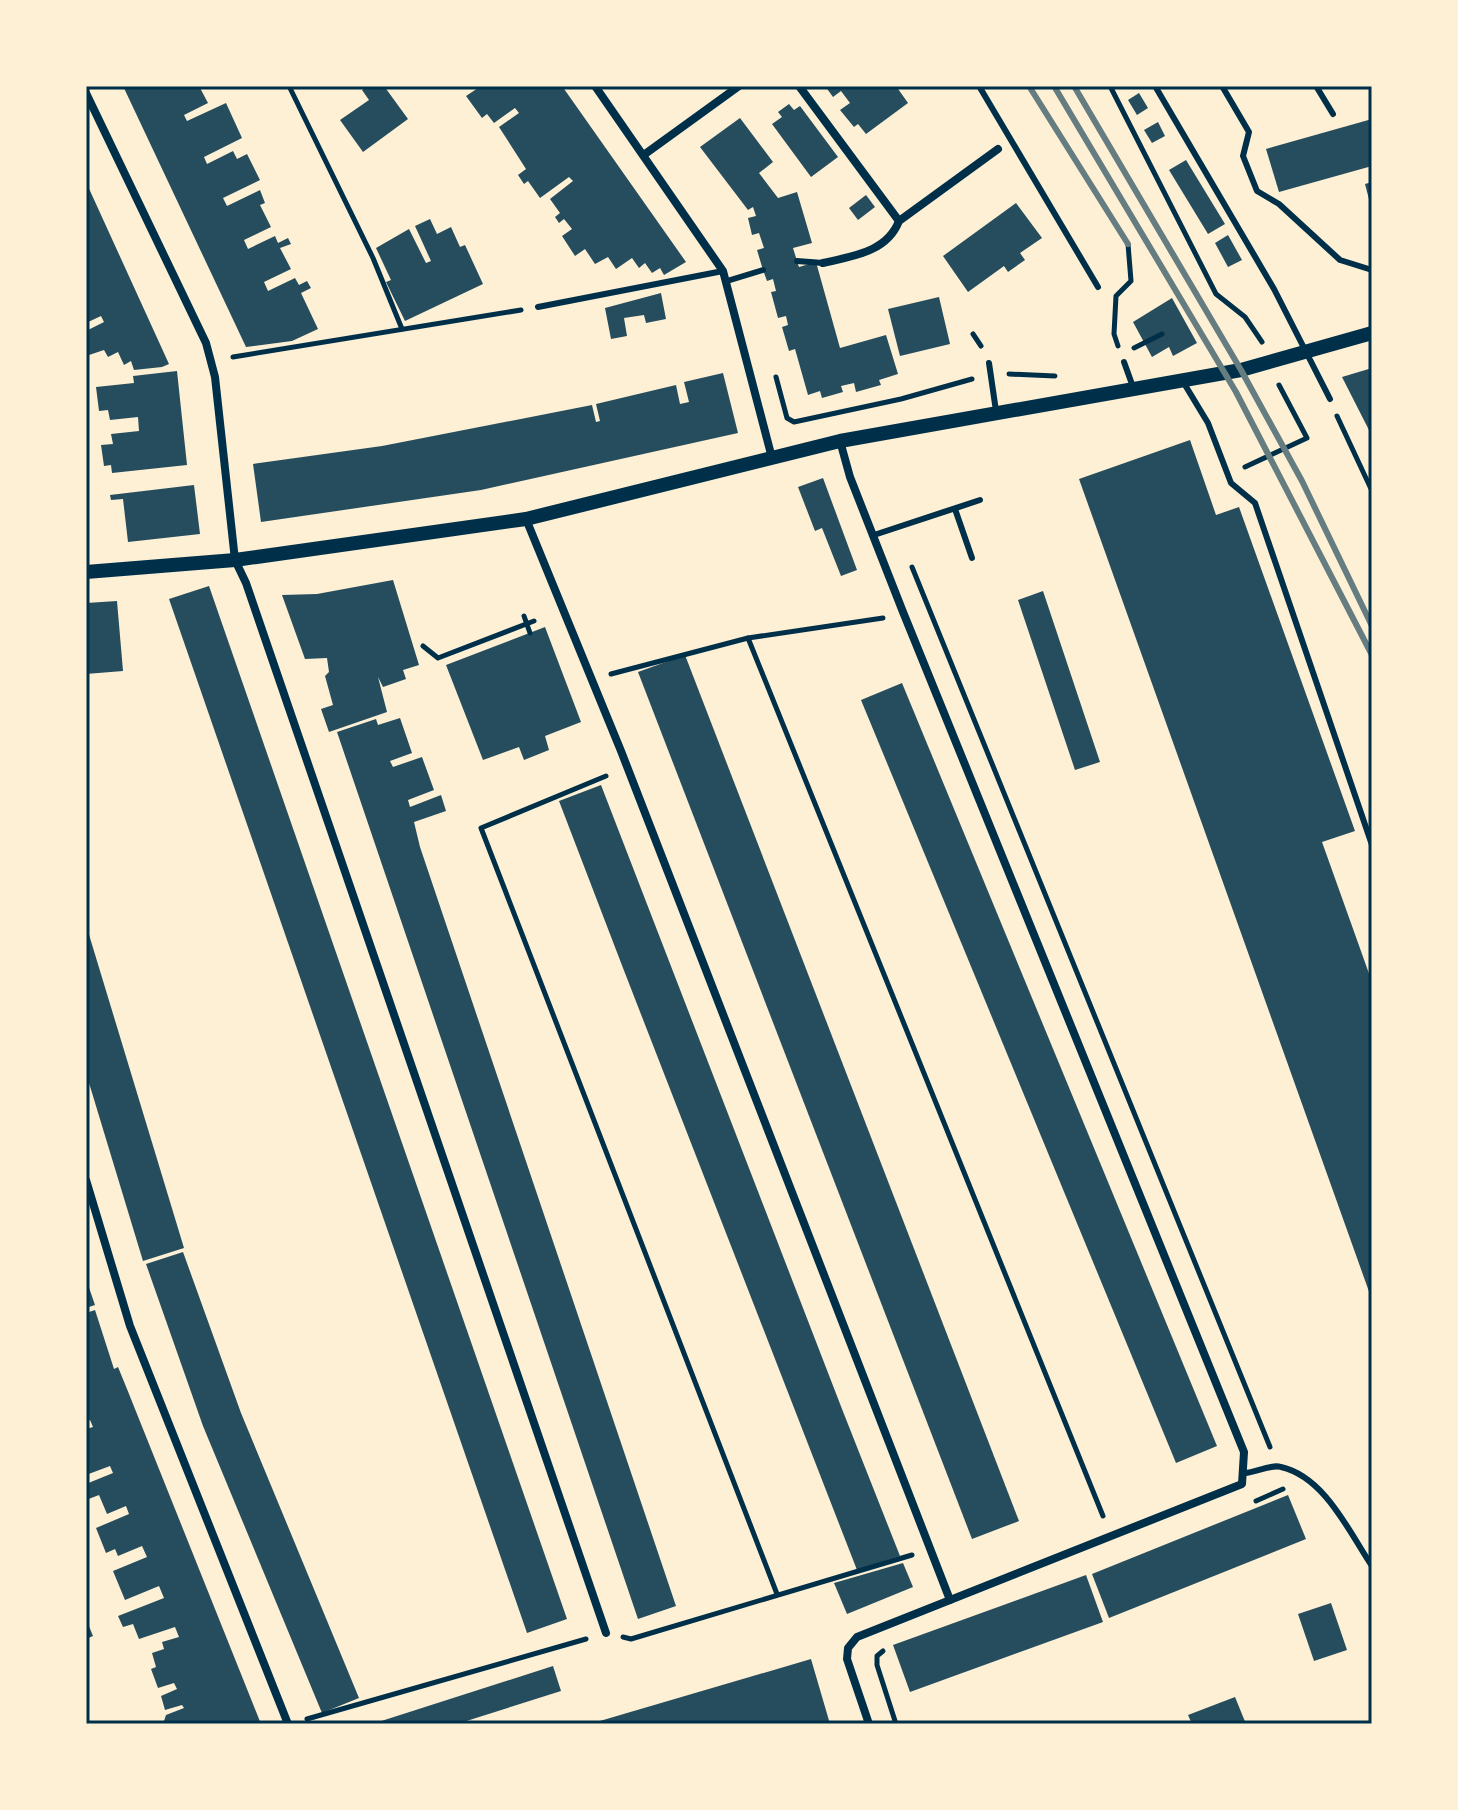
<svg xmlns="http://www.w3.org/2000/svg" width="1458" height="1810" font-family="Overpass,sans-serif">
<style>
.building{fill:#264d5e}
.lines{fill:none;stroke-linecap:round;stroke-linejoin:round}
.path{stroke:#003049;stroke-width:5}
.service{stroke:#003049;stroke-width:6}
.minor{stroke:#003049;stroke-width:8}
.tertiary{stroke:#003049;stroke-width:14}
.rail{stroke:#657d81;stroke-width:6}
.neatline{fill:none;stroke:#003049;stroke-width:3}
</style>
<rect width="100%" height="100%" fill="#fdf0d5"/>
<!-- building -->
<g class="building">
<path d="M 123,86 L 199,86 L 208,103 L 184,115 L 187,121 L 226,103 L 242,138 L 204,157 L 207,164 L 233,151 L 237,159 L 247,154 L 260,180 L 223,198 L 227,206 L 260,190 L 265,203 L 260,205 L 271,227 L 244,240 L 248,249 L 275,236 L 278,243 L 288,238 L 291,244 L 280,248 L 291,269 L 264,282 L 268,291 L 295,278 L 299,285 L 307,281 L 311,288 L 301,293 L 318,329 L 292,341 L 246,347 Z"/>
<path d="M 368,86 L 384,86 L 408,119 L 363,152 L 340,120 L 369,100 L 362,90 Z"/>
<path d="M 481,86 L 562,86 L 686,262 L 664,275 L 660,268 L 652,273 L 645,263 L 639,268 L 632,258 L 616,269 L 608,257 L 595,264 L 585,249 L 575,256 L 562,236 L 572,229 L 564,219 L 559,223 L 555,217 L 560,213 L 550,199 L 573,181 L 569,177 L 540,198 L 528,181 L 524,184 L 518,175 L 526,169 L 499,127 L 519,113 L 515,108 L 494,123 L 487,114 L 482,118 L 466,96 Z"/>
<path d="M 825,86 L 896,86 L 908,103 L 866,134 L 858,124 L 854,127 L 840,110 L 850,103 L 841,91 L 833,97 Z"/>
<path d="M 1139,93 L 1148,108 L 1137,115 L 1128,100 Z"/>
<path d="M 789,104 L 794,110 L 800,106 L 838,157 L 811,177 L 772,124 L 782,117 L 778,112 Z"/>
<path d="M 740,118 L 773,162 L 759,173 L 778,198 L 797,192 L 812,243 L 793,248 L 797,261 L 799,267 L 816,262 L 840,348 L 886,335 L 898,374 L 879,380 L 881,385 L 856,392 L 854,383 L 841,386 L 843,392 L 822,398 L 820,391 L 808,395 L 795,349 L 789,351 L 782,327 L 788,325 L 786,316 L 778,318 L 771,292 L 776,291 L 773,279 L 767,281 L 763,270 L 757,250 L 764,248 L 759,233 L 752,235 L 748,218 L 756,216 L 753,207 L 748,210 L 700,147 Z"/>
<path d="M 1372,119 L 1372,166 L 1279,192 L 1266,149 Z"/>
<path d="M 1158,122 L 1165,136 L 1152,143 L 1144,130 Z"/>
<path d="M 1186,160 L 1225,224 L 1208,234 L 1169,170 Z"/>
<path d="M 86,182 L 169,364 L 162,367 L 134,370 L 131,361 L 124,365 L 118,352 L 108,357 L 104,350 L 86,356 L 86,331 L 104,322 L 101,316 L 86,323 Z"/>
<path d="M 1372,182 L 1372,207 L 1371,207 L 1365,184 Z"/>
<path d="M 866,195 L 875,207 L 858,220 L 849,208 Z"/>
<path d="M 1016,203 L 1042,238 L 1020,253 L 1025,260 L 1008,272 L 1004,266 L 968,292 L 943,256 Z"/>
<path d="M 430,219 L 437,234 L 451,227 L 460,247 L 465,245 L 483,284 L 405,321 L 386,282 L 391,280 L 376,248 L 409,229 L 426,263 L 431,261 L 415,226 Z"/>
<path d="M 1228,235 L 1242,260 L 1228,267 L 1215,243 Z"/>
<path d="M 661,293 L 666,319 L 646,323 L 644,315 L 624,318 L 627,336 L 611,339 L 605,308 Z"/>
<path d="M 939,297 L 950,344 L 900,356 L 888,309 Z"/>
<path d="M 1172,298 L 1197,343 L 1173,356 L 1169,347 L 1152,357 L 1133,322 Z"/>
<path d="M 1372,368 L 1372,436 L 1342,377 Z"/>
<path d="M 177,371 L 187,465 L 112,473 L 111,465 L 104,466 L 101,445 L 113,444 L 111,434 L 139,431 L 138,417 L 110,420 L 108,410 L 99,411 L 96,387 L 134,383 L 133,376 Z"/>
<path d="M 723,373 L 738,433 L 481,490 L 261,522 L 253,464 L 382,446 L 592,405 L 596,422 L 600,421 L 596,404 L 676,385 L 680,404 L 689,402 L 684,382 Z"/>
<path d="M 1190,440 L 1216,515 L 1239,507 L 1355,831 L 1322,842 L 1372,982 L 1372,1300 L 1079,479 Z"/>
<path d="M 823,478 L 857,570 L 841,576 L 822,528 L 815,531 L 798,487 Z"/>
<path d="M 194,485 L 200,534 L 128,542 L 123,499 L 111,500 L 110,495 Z"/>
<path d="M 393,580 L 419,665 L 403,670 L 406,679 L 383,687 L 378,677 L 387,712 L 329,732 L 321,709 L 333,705 L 325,676 L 329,672 L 327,658 L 305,659 L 282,595 L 317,594 Z"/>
<path d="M 209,586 L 567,1619 L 527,1633 L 169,599 Z"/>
<path d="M 1043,591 L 1100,762 L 1075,770 L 1018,600 Z"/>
<path d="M 117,601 L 123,671 L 86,674 L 86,603 Z"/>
<path d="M 545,627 L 581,722 L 545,736 L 549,750 L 524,760 L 519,747 L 483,760 L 446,665 Z"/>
<path d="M 685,655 L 1019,1521 L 972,1539 L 638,672 Z"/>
<path d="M 902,683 L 1217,1446 L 1176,1463 L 861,700 Z"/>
<path d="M 400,718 L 412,753 L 390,761 L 393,767 L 422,757 L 434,790 L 408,800 L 410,807 L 441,795 L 446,811 L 414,822 L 420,847 L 676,1606 L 638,1619 L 337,732 L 376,719 L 378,725 Z"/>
<path d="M 601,785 L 842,1409 L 900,1556 L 857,1570 L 623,968 L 559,801 Z"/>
<path d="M 87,928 L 184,1248 L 143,1261 L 86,1073 Z"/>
<path d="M 183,1252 L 241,1413 L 359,1698 L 322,1713 L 203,1426 L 146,1264 Z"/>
<path d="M 86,1279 L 95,1305 L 86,1308 Z"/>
<path d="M 95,1310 L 114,1369 L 118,1367 L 127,1389 L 261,1724 L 163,1724 L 166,1715 L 184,1708 L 182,1705 L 165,1710 L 161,1696 L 177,1689 L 174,1683 L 158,1688 L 151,1669 L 156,1667 L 152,1653 L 164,1649 L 162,1642 L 179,1637 L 175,1627 L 139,1639 L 133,1624 L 123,1627 L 118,1616 L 164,1598 L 159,1586 L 125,1600 L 113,1571 L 147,1557 L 142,1546 L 118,1556 L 115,1549 L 106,1553 L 96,1528 L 129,1514 L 126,1506 L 107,1514 L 99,1495 L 86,1500 L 86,1484 L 113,1473 L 110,1466 L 86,1475 L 86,1429 L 93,1427 L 90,1420 L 86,1422 L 86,1313 Z"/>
<path d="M 1288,1495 L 1306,1539 L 1109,1618 L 1092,1574 Z"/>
<path d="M 903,1563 L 913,1587 L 847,1614 L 834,1583 Z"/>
<path d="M 1086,1575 L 1103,1622 L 910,1692 L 893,1645 Z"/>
<path d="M 1331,1603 L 1347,1650 L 1314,1661 L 1298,1614 Z"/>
<path d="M 86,1619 L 93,1636 L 86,1639 Z"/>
<path d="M 811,1659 L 830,1724 L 593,1724 L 593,1723 Z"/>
<path d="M 553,1666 L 561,1691 L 457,1724 L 372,1724 Z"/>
<path d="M 1235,1697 L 1246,1724 L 1192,1724 L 1188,1715 Z"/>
</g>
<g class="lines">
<!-- path -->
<g class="path">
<path d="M 289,86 L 373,258 L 402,329"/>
<path d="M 1110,86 L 1216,294 L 1245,317 L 1262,342"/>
<path d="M 973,334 L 981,346"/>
<path d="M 1118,346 L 1114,334 L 1116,296 L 1131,281 L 1128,244"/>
<path d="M 1134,348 L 1162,334"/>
<path d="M 233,357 L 521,310"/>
<path d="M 1009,374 L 1055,376"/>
<path d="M 776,377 L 787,418 L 794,422 L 901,399 L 972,379"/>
<path d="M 1337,416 L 1372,491"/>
<path d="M 1245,467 L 1307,438 L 1279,385"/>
<path d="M 912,567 L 1270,1447"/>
<path d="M 524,616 L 530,633"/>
<path d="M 748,638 L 1103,1516"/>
<path d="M 423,646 L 438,658 L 534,621"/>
<path d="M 611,674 L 748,638 L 883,618"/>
<path d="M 606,776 L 481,828 L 777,1594"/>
<path d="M 1256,1501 L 1283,1489"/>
<path d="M 623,1637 L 631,1639 L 912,1555"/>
<path d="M 883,1651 L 877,1656 L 877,1665 L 896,1724"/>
<path d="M 307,1719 L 586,1639"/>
</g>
<!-- service -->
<g class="service">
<path d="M 979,86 L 1098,287"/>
<path d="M 1155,86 L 1274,289 L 1330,399"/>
<path d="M 1222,86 L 1249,132 L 1243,156 L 1257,191 L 1279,204 L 1340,260 L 1372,270"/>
<path d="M 1316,86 L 1333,114"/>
<path d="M 797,261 L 823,263"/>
<path d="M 727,281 L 763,270"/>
<path d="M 538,307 L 723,271"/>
<path d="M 1124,362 L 1133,387"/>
<path d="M 989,363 L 996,411"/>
<path d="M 1182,380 L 1208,423 L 1231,483 L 1255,503 L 1372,845"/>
<path d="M 955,509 L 972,558"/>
<path d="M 874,535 L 980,500"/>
<path d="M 1245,1473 C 1256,1472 1272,1464 1281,1467 C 1325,1477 1349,1532 1372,1566"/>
</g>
<!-- minor -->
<g class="minor">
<path d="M 595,86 L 723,271 L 772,458"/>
<path d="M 799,86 L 899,221"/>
<path d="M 86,93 L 206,343 L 215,377 L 235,560 L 246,583 L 606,1633"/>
<path d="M 645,154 L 739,86"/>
<path d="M 823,263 C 853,256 887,252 899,221 L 998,149"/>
<path d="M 840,441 L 850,477 L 903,612 L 1244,1452 L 1242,1484 L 857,1637 L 848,1648 L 847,1659 L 869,1724"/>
<path d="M 526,519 L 621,751 L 950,1600"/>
<path d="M 86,1180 L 130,1326 L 288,1724"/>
</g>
<!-- tertiary -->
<path class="tertiary" d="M 86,572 L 235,560 L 526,519 L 840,441 L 1241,370 L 1372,333"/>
<!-- rail -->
<g class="rail">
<path d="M 1029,86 L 1128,244"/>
<path d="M 1054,86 L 1236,392 L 1372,655"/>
<path d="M 1074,86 L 1241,370 L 1302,481 L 1372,626"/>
</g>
</g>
<!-- border -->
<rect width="1458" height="1810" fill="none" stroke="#fdf0d5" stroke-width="176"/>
<rect x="88" y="88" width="1282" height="1634" class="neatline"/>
</svg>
